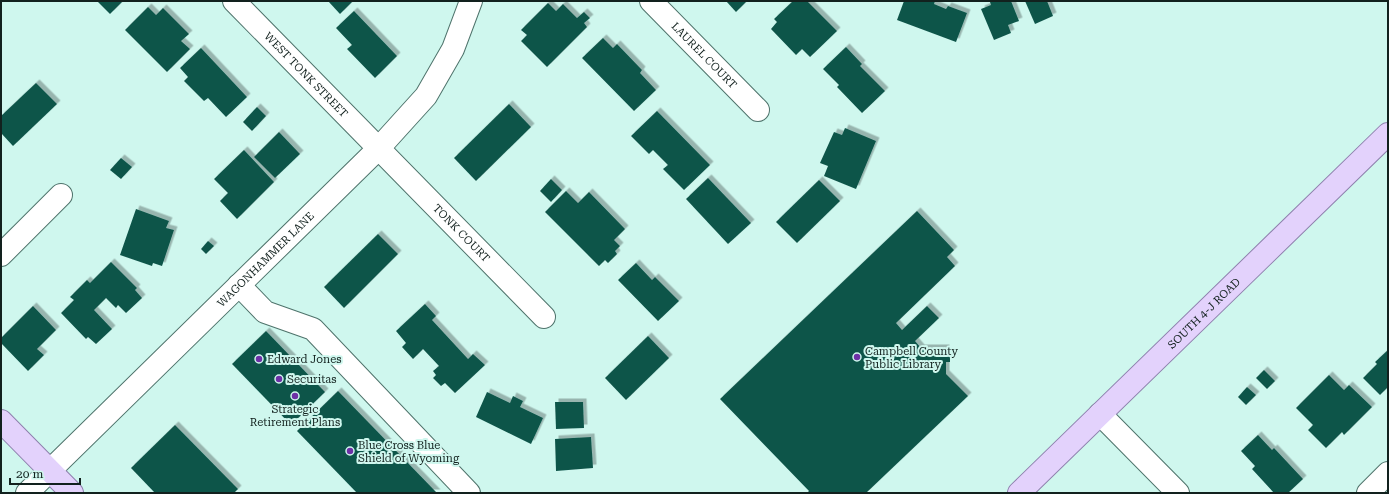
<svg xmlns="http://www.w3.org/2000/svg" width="1389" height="494" font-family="'Roboto Serif',serif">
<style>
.building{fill:#11554a;filter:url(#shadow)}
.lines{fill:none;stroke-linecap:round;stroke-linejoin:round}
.minor-casing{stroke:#4e736b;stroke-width:24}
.major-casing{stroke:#8e81ad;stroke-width:24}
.minor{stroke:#fff;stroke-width:22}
.major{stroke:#e3d2fc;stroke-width:22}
.poi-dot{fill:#6d30a6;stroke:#cff7ee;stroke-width:1.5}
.labels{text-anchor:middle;stroke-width:4;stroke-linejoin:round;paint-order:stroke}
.street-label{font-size:11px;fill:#12211e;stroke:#cff7ee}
.poi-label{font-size:11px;fill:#12211e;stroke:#cff7ee;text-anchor:start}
</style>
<defs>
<filter id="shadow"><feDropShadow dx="3.5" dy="-3.5" stdDeviation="0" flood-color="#0004"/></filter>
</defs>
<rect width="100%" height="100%" fill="#cff7ee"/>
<!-- building -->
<g class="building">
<path d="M 97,1 L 123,1 L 110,14 Z"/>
<path d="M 328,1 L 353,1 L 340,14 Z"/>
<path d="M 726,1 L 747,1 L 736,12 Z"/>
<path d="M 793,1 L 807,1 L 837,31 L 810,57 L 802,49 L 796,55 L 771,29 L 777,22 L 774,19 Z"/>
<path d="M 904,1 L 935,1 L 934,4 L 946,9 L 948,6 L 967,13 L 956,42 L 897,20 Z"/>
<path d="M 992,1 L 1011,1 L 1019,21 L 1008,25 L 1011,33 L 994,40 L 981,9 L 991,5 L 990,2 Z"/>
<path d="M 1025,1 L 1047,1 L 1053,16 L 1035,24 Z"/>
<path d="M 548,3 L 556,11 L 563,4 L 577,18 L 584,12 L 590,18 L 584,23 L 587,27 L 547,67 L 521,41 L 527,35 L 521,30 Z"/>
<path d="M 148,7 L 156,15 L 163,8 L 189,34 L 181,41 L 190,49 L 167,72 L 125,30 Z"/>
<path d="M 354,11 L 397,56 L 375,78 L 347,49 L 352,45 L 336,28 Z"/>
<path d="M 603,38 L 613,48 L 617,44 L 642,70 L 640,73 L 656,90 L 634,111 L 582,58 Z"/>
<path d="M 846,47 L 862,64 L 860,66 L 885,91 L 862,113 L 837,87 L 839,85 L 823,69 Z"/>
<path d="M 201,48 L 247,97 L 226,117 L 208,98 L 204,101 L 184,81 L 188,77 L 180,68 Z"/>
<path d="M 36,83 L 57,104 L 13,146 L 1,133 L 1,116 Z"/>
<path d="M 509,104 L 531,127 L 476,181 L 454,158 Z"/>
<path d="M 257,107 L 266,116 L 252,131 L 243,122 Z"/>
<path d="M 657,111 L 710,165 L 684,190 L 663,169 L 668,165 L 653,150 L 649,154 L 631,136 Z"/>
<path d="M 845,128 L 876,141 L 856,189 L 824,176 L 828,166 L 820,163 L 834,132 L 842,135 Z"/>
<path d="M 279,132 L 300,154 L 275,178 L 254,157 Z"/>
<path d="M 244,150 L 274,182 L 237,219 L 220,201 L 228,193 L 214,179 Z"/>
<path d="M 121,158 L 132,167 L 121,179 L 110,170 Z"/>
<path d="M 708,178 L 751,223 L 728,244 L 686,199 Z"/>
<path d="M 551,179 L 562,190 L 551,202 L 540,191 Z"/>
<path d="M 819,180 L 840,201 L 797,243 L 776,222 Z"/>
<path d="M 566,191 L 578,203 L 589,192 L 625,229 L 614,240 L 620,246 L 615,251 L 617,254 L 608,263 L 605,260 L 599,266 L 545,212 Z"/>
<path d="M 136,209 L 169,221 L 166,228 L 174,230 L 162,266 L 153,263 L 152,266 L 120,255 Z"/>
<path d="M 917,211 L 954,250 L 947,257 L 955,266 L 896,323 L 902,330 L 927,306 L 939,318 L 915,341 L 921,348 L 946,348 L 946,352 L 950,352 L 950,362 L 946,362 L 946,374 L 968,396 L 866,493 L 807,493 L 809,491 L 720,399 Z"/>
<path d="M 378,234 L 398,254 L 344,308 L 324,287 Z"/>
<path d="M 208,241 L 214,246 L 206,254 L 201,249 Z"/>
<path d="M 111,262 L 137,288 L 135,290 L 142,298 L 126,313 L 118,305 L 116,308 L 106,298 L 94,310 L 112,329 L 96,344 L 88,337 L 86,339 L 61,313 L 74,300 L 70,297 L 87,280 L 90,283 Z"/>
<path d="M 636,263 L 652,280 L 655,277 L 679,301 L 658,321 L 618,280 Z"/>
<path d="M 425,304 L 436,316 L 432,320 L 468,359 L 473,354 L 485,365 L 455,393 L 445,383 L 441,386 L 433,378 L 436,375 L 433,371 L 439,366 L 423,349 L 413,359 L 402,347 L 406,343 L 396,331 Z"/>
<path d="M 33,306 L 56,330 L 37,349 L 44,355 L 28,371 L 1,343 L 1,338 Z"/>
<path d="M 266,331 L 325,392 L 291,425 L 232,364 Z"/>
<path d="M 648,336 L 669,358 L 626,400 L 605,378 Z"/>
<path d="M 1388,350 L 1388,387 L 1380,395 L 1363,378 L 1377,364 L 1375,362 Z"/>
<path d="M 1264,370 L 1275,381 L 1267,389 L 1256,378 Z"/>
<path d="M 1329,375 L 1344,390 L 1349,385 L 1372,407 L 1344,435 L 1342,432 L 1326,448 L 1308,430 L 1313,425 L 1296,408 Z"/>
<path d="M 1247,387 L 1256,395 L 1246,405 L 1238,397 Z"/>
<path d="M 338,391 L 437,493 L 357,493 L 297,431 Z"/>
<path d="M 487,392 L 510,403 L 513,396 L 523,401 L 520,407 L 543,418 L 531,444 L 476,417 Z"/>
<path d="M 555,402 L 583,402 L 584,428 L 556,429 Z"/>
<path d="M 175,425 L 238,489 L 234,493 L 155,493 L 131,468 Z"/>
<path d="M 1258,435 L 1272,450 L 1274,448 L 1303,479 L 1288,493 L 1274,493 L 1252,469 L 1255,466 L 1241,451 Z"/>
<path d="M 591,437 L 593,468 L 556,471 L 555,439 Z"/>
</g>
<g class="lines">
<!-- minor casing -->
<g class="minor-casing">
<g id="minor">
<path id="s1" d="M 234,1 L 544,317"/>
<path id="s2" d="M 651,1 L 758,110"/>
<path d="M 1,255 L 61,195"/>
<path d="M 239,285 L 265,312 L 313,329 L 469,493"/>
<path d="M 1100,414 L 1178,493"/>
<path id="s3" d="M 27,493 L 378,149 L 426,96 L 453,49 L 471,1"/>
<path d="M 1368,493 L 1388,473"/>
</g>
</g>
<!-- major casing -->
<g class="major-casing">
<g id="major">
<path d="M 1,421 L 72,493"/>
<path id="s4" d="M 1019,493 L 1388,134"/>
</g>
</g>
<!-- minor -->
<use href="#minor" class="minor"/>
<!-- major -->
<use href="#major" class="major"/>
</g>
<!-- markers -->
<g class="poi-dot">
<circle cx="857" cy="357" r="4"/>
<circle cx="259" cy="359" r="4"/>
<circle cx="279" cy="379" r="4"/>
<circle cx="295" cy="396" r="4"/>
<circle cx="350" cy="451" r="4"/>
</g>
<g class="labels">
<!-- street labels -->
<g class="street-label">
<text dy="4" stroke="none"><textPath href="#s2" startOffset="76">LAUREL COURT</textPath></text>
<text dy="4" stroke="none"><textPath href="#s1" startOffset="103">WEST TONK STREET</textPath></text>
<text dy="4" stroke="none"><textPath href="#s1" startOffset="325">TONK COURT</textPath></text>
<text dy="4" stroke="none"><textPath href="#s3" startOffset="334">WAGONHAMMER LANE</textPath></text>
<text dy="4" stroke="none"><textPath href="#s4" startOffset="258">SOUTH 4-J ROAD</textPath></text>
</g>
<!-- poi labels -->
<g class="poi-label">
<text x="865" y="355">Campbell County<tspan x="865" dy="13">Public Library</tspan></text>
<text x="267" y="363">Edward Jones</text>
<text x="287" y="383">Securitas</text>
<text x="295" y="413" text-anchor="middle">Strategic<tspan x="295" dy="13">Retirement Plans</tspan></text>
<text x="358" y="449">Blue Cross Blue<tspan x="358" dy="13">Shield of Wyoming</tspan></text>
</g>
</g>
<!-- border -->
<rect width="1389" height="494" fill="none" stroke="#12211e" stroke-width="4"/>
<!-- scale -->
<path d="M10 478v6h70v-6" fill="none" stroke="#12211e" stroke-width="2"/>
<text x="16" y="478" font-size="12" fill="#12211e" stroke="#cff7ee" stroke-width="3" paint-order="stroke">20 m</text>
</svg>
